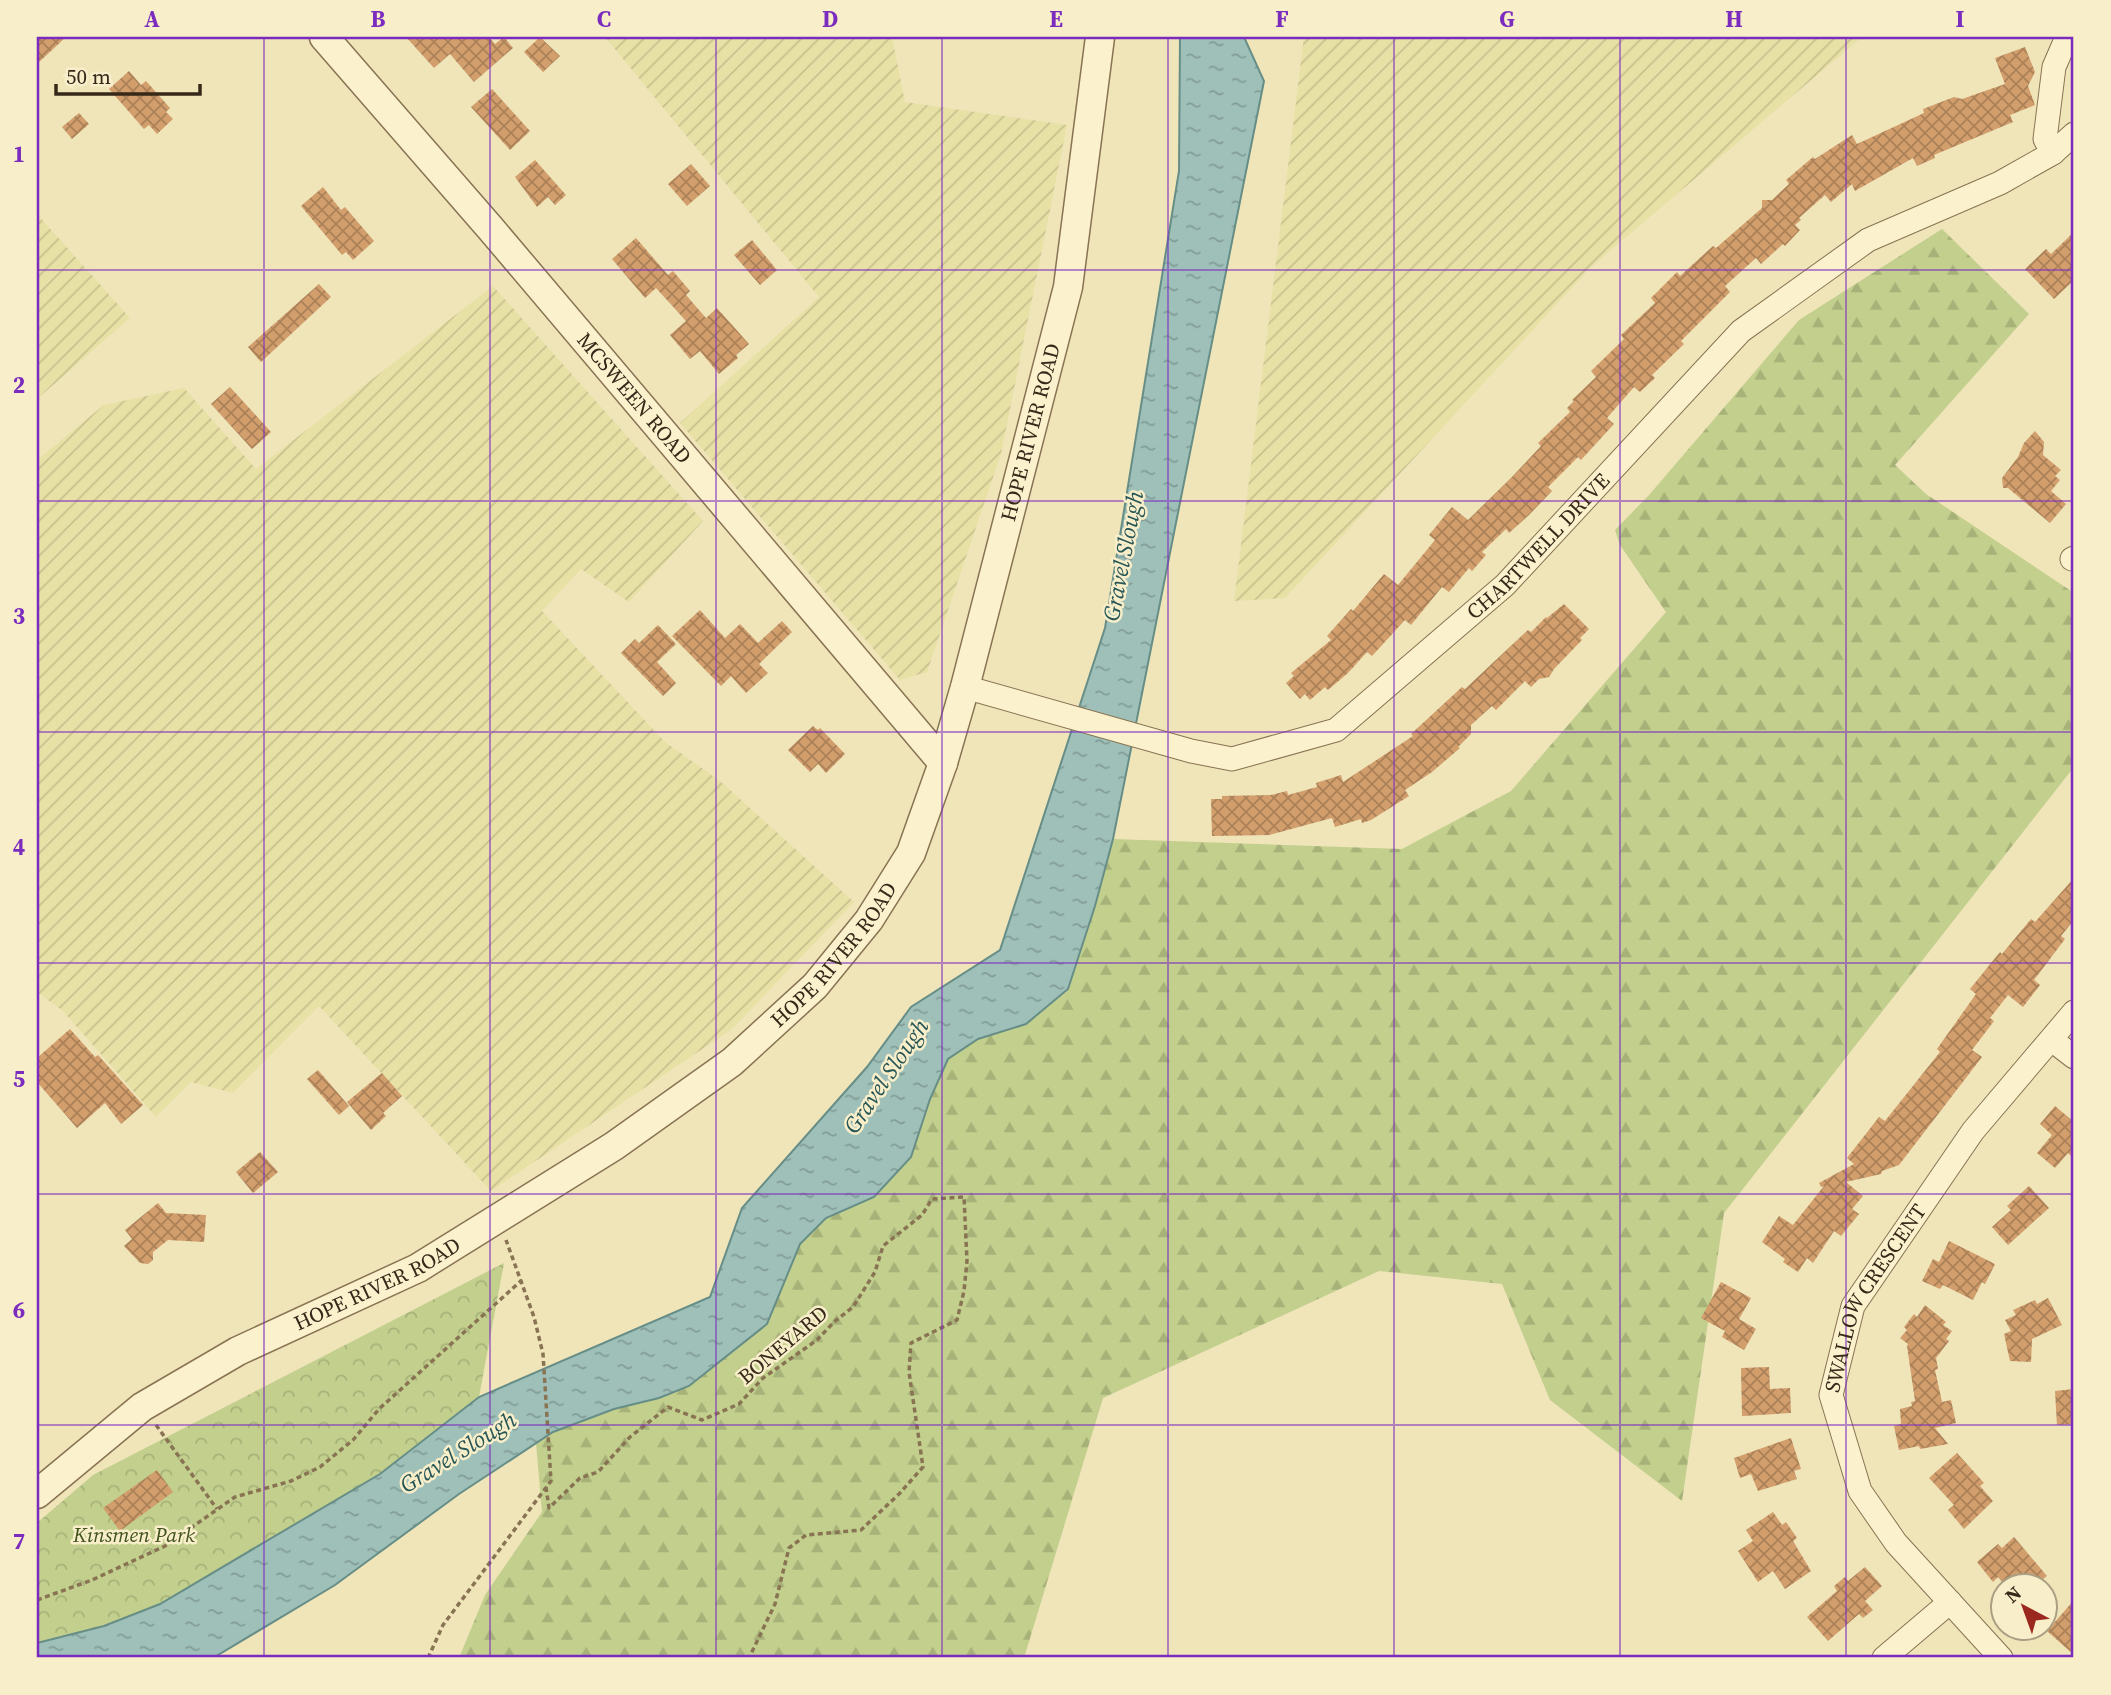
<svg xmlns="http://www.w3.org/2000/svg" width="2111" height="1695" font-family="'Source Serif 4',serif">
<style>
.farmland{fill:url(#farmland-furrows)}
.forest{fill:url(#forest-firs)}
.park{fill:url(#park-crowns)}
.water{fill:url(#water-ripples);stroke:#668e87;stroke-width:2}
.building{fill:url(#building-cross-hatch)}
.lines{fill:none;stroke-linecap:round;stroke-linejoin:round}
.minor-casing{stroke:#887353;stroke-width:25}
.tertiary-casing{stroke:#887353;stroke-width:31}
.path{stroke:#887353;stroke-width:3.5;stroke-dasharray:5 3.5;stroke-linecap:butt}
.minor{stroke:#fbf1cd;stroke-width:23}
.tertiary{stroke:#fbf1cd;stroke-width:28}
.grid{fill:none;stroke:#7b2cbf;stroke-width:2;stroke-opacity:0.55}
.labels{text-anchor:middle;stroke-width:5;stroke-linejoin:round;paint-order:stroke}
.street-label{font-size:21px;fill:#362919;stroke:#f8eec9}
.park-label{font-size:21px;font-style:italic;fill:#42531e;stroke:#f8eec9}
.water-label{font-size:23px;font-style:italic;fill:#275657;stroke:#f8eec9}
.neatline{fill:none;stroke:#7b2cbf;stroke-width:2.5}
.grid-label{font-size:23px;text-anchor:middle;font-weight:bold;fill:#7b2cbf}
</style>
<defs>
<pattern id="farmland-furrows" width="10" height="10" patternUnits="userSpaceOnUse" patternTransform="scale(1.75)"><rect width="10" height="10" fill="#e7e1a6"/><path d="M-1 1l2-2M0 10L10 0M9 11l2-2" fill="none" stroke="#c7c18e"/></pattern>
<pattern id="forest-firs" width="22" height="20" patternUnits="userSpaceOnUse" patternTransform="scale(1.75)"><rect width="22" height="20" fill="#c2cf8d"/><path d="M5 1l3.5 6h-7zM16 11l3.5 6h-7z" fill="#a7b279"/></pattern>
<pattern id="park-crowns" width="20" height="18" patternUnits="userSpaceOnUse" patternTransform="scale(1.75)"><rect width="20" height="18" fill="#c2cf8d"/><path d="M2 6a3 3 0 1 1 6 0M12 15a3 3 0 1 1 6 0" fill="none" stroke="#a7b279"/></pattern>
<pattern id="water-ripples" width="26" height="14" patternUnits="userSpaceOnUse" patternTransform="scale(1.75)"><rect width="26" height="14" fill="#9ec0b9"/><path d="M2 4q2-2 4 0t4 0M15 11q2-2 4 0t4 0" fill="none" stroke="#829c96"/></pattern>
<pattern id="building-cross-hatch" width="8" height="8" patternUnits="userSpaceOnUse" patternTransform="scale(1.75)"><rect width="8" height="8" fill="#d29e6c"/><path d="M0 0l8 8M0 8l8-8" fill="none" stroke="#ab8158"/></pattern>
</defs>
<rect width="100%" height="100%" fill="#f0e4b9"/>
<!-- farmland -->
<g class="farmland">
<path d="M 605,37 L 892,37 L 905,102 L 1067,125 L 1001,454 L 927,672 L 900,680 L 680,423 L 819,297 Z"/>
<path d="M 1304,37 L 1862,37 L 1591,267 L 1285,598 L 1234,601 Z"/>
<path d="M 37,214 L 130,318 L 37,399 Z"/>
<path d="M 493,286 L 703,521 L 629,602 L 581,569 L 542,611 L 665,742 L 720,781 L 854,902 L 732,1029 L 491,1191 L 319,1006 L 233,1093 L 191,1082 L 156,1117 L 63,1011 L 37,992 L 37,460 L 104,405 L 184,388 L 256,469 Z"/>
</g>
<!-- forest -->
<path class="forest" d="M 1942,229 L 2029,314 L 1895,465 L 1926,494 L 2074,593 L 2074,767 L 1724,1213 L 1682,1501 L 1550,1400 L 1502,1284 L 1379,1271 L 1103,1398 L 1024,1658 L 459,1658 L 485,1595 L 542,1512 L 536,1443 L 553,1432 L 614,1409 L 659,1398 L 767,1324 L 800,1244 L 825,1218 L 874,1197 L 930,1099 L 948,1059 L 978,1039 L 1026,1024 L 1068,989 L 1095,906 L 1113,839 L 1402,849 L 1511,791 L 1666,612 L 1620,545 L 1615,530 L 1649,495 L 1799,320 Z"/>
<!-- park -->
<path class="park" d="M 504,1263 L 479,1397 L 380,1474 L 160,1604 L 104,1626 L 37,1643 L 37,1523 L 93,1475 Z"/>
<!-- water -->
<path class="water" d="M 1180,37 L 1244,37 L 1264,81 L 1113,839 L 1095,906 L 1068,989 L 1026,1024 L 978,1039 L 948,1059 L 930,1099 L 911,1157 L 874,1197 L 826,1218 L 800,1244 L 767,1324 L 689,1386 L 659,1398 L 614,1409 L 553,1432 L 459,1494 L 335,1585 L 213,1658 L 37,1658 L 37,1643 L 104,1626 L 160,1604 L 380,1474 L 479,1397 L 710,1297 L 742,1208 L 867,1067 L 911,1007 L 1000,950 L 1105,628 L 1179,171 Z"/>
<!-- building -->
<g class="building">
<path d="M 37,37 L 66,37 L 37,64 Z"/>
<path d="M 406,37 L 489,37 L 495,44 L 504,37 L 513,48 L 474,82 L 450,54 L 434,68 Z"/>
<path d="M 540,37 L 560,56 L 543,72 L 524,52 Z"/>
<path d="M 2025,47 L 2035,72 L 2028,86 L 2035,105 L 2010,115 L 2013,122 L 1934,155 L 1935,158 L 1917,166 L 1913,158 L 1855,191 L 1852,184 L 1831,202 L 1825,195 L 1799,218 L 1801,220 L 1795,225 L 1800,230 L 1785,246 L 1783,244 L 1761,264 L 1756,258 L 1725,286 L 1730,292 L 1681,341 L 1684,344 L 1652,375 L 1655,378 L 1640,392 L 1634,387 L 1607,418 L 1614,424 L 1581,460 L 1578,457 L 1548,487 L 1552,491 L 1529,515 L 1509,533 L 1506,529 L 1482,552 L 1486,555 L 1472,571 L 1469,568 L 1449,592 L 1442,587 L 1411,625 L 1405,620 L 1372,656 L 1367,652 L 1348,673 L 1328,690 L 1325,687 L 1310,700 L 1305,694 L 1300,699 L 1286,683 L 1294,676 L 1291,673 L 1331,640 L 1327,636 L 1351,609 L 1353,611 L 1384,574 L 1398,585 L 1435,540 L 1429,535 L 1452,507 L 1468,520 L 1511,478 L 1541,446 L 1538,443 L 1570,412 L 1567,408 L 1574,401 L 1572,400 L 1596,377 L 1591,371 L 1624,339 L 1621,335 L 1655,303 L 1651,298 L 1677,272 L 1680,276 L 1713,246 L 1716,248 L 1762,208 L 1762,200 L 1772,200 L 1789,184 L 1786,180 L 1813,157 L 1815,159 L 1852,135 L 1857,144 L 1924,113 L 1923,109 L 1954,97 L 1962,99 L 2005,84 L 1995,58 Z"/>
<path d="M 129,71 L 141,85 L 146,81 L 170,108 L 166,112 L 173,119 L 157,134 L 149,125 L 144,129 L 109,89 Z"/>
<path d="M 492,89 L 530,131 L 510,150 L 471,107 Z"/>
<path d="M 79,113 L 89,124 L 72,139 L 62,127 Z"/>
<path d="M 535,160 L 566,195 L 555,205 L 548,197 L 537,207 L 515,177 Z"/>
<path d="M 691,164 L 710,186 L 687,206 L 668,184 Z"/>
<path d="M 323,187 L 341,210 L 345,207 L 374,241 L 353,260 L 346,252 L 342,255 L 301,206 Z"/>
<path d="M 2074,232 L 2074,280 L 2054,299 L 2025,269 L 2046,249 L 2051,254 Z"/>
<path d="M 636,238 L 668,275 L 673,271 L 690,291 L 686,295 L 706,318 L 717,308 L 749,344 L 736,355 L 738,358 L 719,374 L 700,351 L 690,359 L 670,335 L 686,321 L 656,288 L 645,298 L 612,259 Z"/>
<path d="M 752,240 L 777,270 L 760,285 L 734,255 Z"/>
<path d="M 319,284 L 331,297 L 261,362 L 248,347 Z"/>
<path d="M 230,387 L 271,432 L 252,449 L 211,404 Z"/>
<path d="M 2035,431 L 2044,442 L 2043,455 L 2061,470 L 2055,476 L 2060,480 L 2051,491 L 2066,504 L 2050,523 L 2008,488 L 2003,488 L 2002,478 L 2018,457 L 2024,443 Z"/>
<path d="M 1564,604 L 1589,629 L 1580,638 L 1582,640 L 1554,669 L 1549,677 L 1539,679 L 1531,687 L 1525,681 L 1496,710 L 1492,706 L 1471,725 L 1471,734 L 1458,747 L 1460,748 L 1432,772 L 1405,790 L 1409,796 L 1371,820 L 1362,823 L 1361,819 L 1335,827 L 1332,818 L 1269,835 L 1212,836 L 1211,799 L 1222,799 L 1222,796 L 1271,795 L 1287,791 L 1288,795 L 1317,787 L 1316,783 L 1341,775 L 1343,782 L 1413,736 L 1411,734 L 1462,687 L 1465,689 L 1528,630 L 1531,632 L 1546,617 L 1547,618 Z"/>
<path d="M 700,610 L 725,638 L 740,624 L 758,643 L 782,621 L 792,632 L 759,664 L 768,673 L 746,693 L 731,676 L 721,686 L 672,636 Z"/>
<path d="M 658,625 L 676,644 L 657,662 L 676,683 L 663,696 L 621,653 L 635,639 L 639,643 Z"/>
<path d="M 813,726 L 818,730 L 820,728 L 845,754 L 826,773 L 818,764 L 810,772 L 788,750 Z"/>
<path d="M 2074,878 L 2074,920 L 2061,936 L 2065,939 L 2034,980 L 2040,985 L 2023,1007 L 2008,995 L 1990,1018 L 1994,1021 L 1972,1050 L 1982,1057 L 1899,1165 L 1882,1171 L 1881,1174 L 1846,1182 L 1863,1196 L 1852,1209 L 1859,1214 L 1841,1236 L 1834,1231 L 1813,1263 L 1807,1258 L 1798,1272 L 1783,1262 L 1785,1259 L 1762,1242 L 1779,1216 L 1793,1225 L 1824,1186 L 1821,1187 L 1819,1183 L 1854,1164 L 1847,1158 L 1879,1117 L 1885,1121 L 1940,1052 L 1937,1049 L 1976,994 L 1970,989 L 2000,952 L 2002,954 L 2031,919 L 2035,922 Z"/>
<path d="M 70,1029 L 95,1057 L 98,1055 L 143,1105 L 121,1124 L 105,1103 L 77,1128 L 37,1082 L 37,1058 Z"/>
<path d="M 318,1070 L 349,1106 L 339,1115 L 307,1079 Z"/>
<path d="M 382,1073 L 402,1096 L 383,1113 L 386,1116 L 371,1130 L 347,1102 Z"/>
<path d="M 2055,1106 L 2074,1122 L 2074,1159 L 2068,1153 L 2055,1168 L 2037,1153 L 2052,1135 L 2040,1124 Z"/>
<path d="M 260,1152 L 278,1172 L 253,1193 L 236,1172 Z"/>
<path d="M 2029,1186 L 2049,1208 L 2008,1245 L 1992,1227 L 2011,1210 L 2007,1206 Z"/>
<path d="M 158,1203 L 166,1213 L 206,1215 L 204,1242 L 168,1240 L 153,1252 L 153,1260 L 148,1264 L 140,1263 L 124,1246 L 132,1239 L 125,1230 Z"/>
<path d="M 1949,1241 L 1995,1264 L 1985,1284 L 1982,1282 L 1973,1300 L 1943,1285 L 1940,1289 L 1922,1281 L 1933,1259 L 1939,1262 Z"/>
<path d="M 1721,1282 L 1751,1298 L 1739,1319 L 1756,1329 L 1744,1350 L 1722,1337 L 1725,1331 L 1701,1318 Z"/>
<path d="M 2048,1298 L 2062,1325 L 2032,1339 L 2031,1362 L 2010,1361 L 2004,1334 L 2011,1331 L 2005,1320 L 2016,1315 L 2013,1310 L 2035,1300 L 2037,1304 Z"/>
<path d="M 1925,1305 L 1946,1322 L 1943,1325 L 1952,1331 L 1946,1339 L 1949,1341 L 1936,1358 L 1938,1369 L 1935,1370 L 1942,1402 L 1951,1400 L 1956,1423 L 1935,1428 L 1948,1444 L 1920,1449 L 1919,1446 L 1899,1450 L 1894,1426 L 1901,1424 L 1900,1409 L 1912,1406 L 1911,1402 L 1915,1401 L 1907,1346 L 1908,1344 L 1900,1338 L 1907,1330 L 1904,1327 L 1914,1314 L 1917,1317 Z"/>
<path d="M 1769,1367 L 1770,1389 L 1790,1388 L 1791,1413 L 1742,1416 L 1741,1368 Z"/>
<path d="M 2074,1389 L 2074,1424 L 2057,1425 L 2055,1391 Z"/>
<path d="M 1791,1438 L 1801,1469 L 1794,1471 L 1797,1479 L 1758,1491 L 1751,1474 L 1740,1478 L 1734,1458 Z"/>
<path d="M 1957,1453 L 1984,1483 L 1980,1486 L 1993,1501 L 1964,1529 L 1948,1510 L 1954,1505 L 1929,1478 Z"/>
<path d="M 157,1470 L 173,1492 L 120,1531 L 103,1508 Z"/>
<path d="M 1773,1512 L 1782,1525 L 1786,1522 L 1797,1538 L 1793,1541 L 1811,1571 L 1785,1589 L 1773,1571 L 1758,1582 L 1738,1551 L 1753,1541 L 1746,1530 Z"/>
<path d="M 2014,1537 L 2047,1576 L 2043,1579 L 2050,1586 L 2006,1586 L 1998,1577 L 1993,1582 L 1977,1562 L 1998,1544 L 2002,1548 Z"/>
<path d="M 1865,1567 L 1882,1586 L 1865,1601 L 1873,1610 L 1863,1618 L 1859,1614 L 1828,1641 L 1807,1617 L 1837,1591 L 1834,1586 L 1845,1577 L 1848,1581 Z"/>
<path d="M 2074,1600 L 2074,1655 L 2047,1631 Z"/>
</g>
<g class="lines">
<!-- minor casing -->
<g class="minor-casing">
<g id="minor">
<path d="M 2053,153 L 2045,139 L 2054,67 L 2067,37"/>
<path d="M 2072,559 L 2074,558"/>
<path id="s1" d="M 965,687 L 1191,751 L 1232,759 L 1336,730 L 1505,585 L 1741,331 L 1868,240 L 2000,183 L 2053,153 L 2074,134"/>
<path d="M 2052,1040 L 2074,1057"/>
<path d="M 1884,1658 L 1950,1602"/>
<path id="s2" d="M 2001,1658 L 1896,1543 L 1860,1491 L 1831,1395 L 1853,1306 L 1973,1131 L 2074,1012"/>
</g>
</g>
<!-- tertiary casing -->
<g class="tertiary-casing">
<g id="tertiary">
<path id="s3" d="M 324,37 L 491,229 L 943,763"/>
<path id="s4" d="M 37,1494 L 142,1407 L 238,1351 L 418,1268 L 614,1146 L 732,1062 L 815,986 L 869,920 L 911,853 L 943,763 L 965,687 L 1068,287 L 1100,37"/>
</g>
</g>
<!-- path -->
<g class="path">
<path d="M 156,1425 L 217,1509"/>
<path d="M 546,1487 L 549,1508 L 580,1478 L 598,1472 L 630,1437 L 668,1407 L 702,1420 L 739,1404 L 763,1378 L 817,1340 L 834,1322 L 853,1307 L 875,1272 L 883,1246 L 922,1215 L 932,1199 L 964,1197 L 967,1261 L 964,1291 L 957,1320 L 911,1343 L 909,1372 L 923,1467 L 899,1494 L 861,1530 L 806,1535 L 789,1548 L 775,1604 L 749,1658"/>
<path d="M 37,1600 L 92,1580 L 165,1546 L 235,1497 L 291,1481 L 320,1467 L 353,1440 L 379,1409 L 522,1280"/>
<path d="M 428,1658 L 443,1625 L 551,1481 L 543,1354 L 534,1317 L 506,1240"/>
</g>
<!-- minor -->
<use href="#minor" class="minor"/>
<!-- tertiary -->
<use href="#tertiary" class="tertiary"/>
</g>
<!-- grid -->
<path class="grid" d="M 264,37 L 264,1658M 490,37 L 490,1658M 716,37 L 716,1658M 942,37 L 942,1658M 1168,37 L 1168,1658M 1394,37 L 1394,1658M 1620,37 L 1620,1658M 1846,37 L 1846,1658M 37,270 L 2074,270M 37,501 L 2074,501M 37,732 L 2074,732M 37,963 L 2074,963M 37,1194 L 2074,1194M 37,1425 L 2074,1425"/>
<g class="labels">
<!-- street labels -->
<g class="street-label">
<text dy="7" stroke="none"><textPath href="#s3" startOffset="476">MCSWEEN ROAD</textPath></text>
<text dy="7" stroke="none"><textPath href="#s4" startOffset="1536">HOPE RIVER ROAD</textPath></text>
<text dy="7" stroke="none"><textPath href="#s1" startOffset="658">CHARTWELL DRIVE</textPath></text>
<text dy="7" stroke="none"><textPath href="#s4" startOffset="970">HOPE RIVER ROAD</textPath></text>
<text dy="7" stroke="none"><textPath href="#s4" startOffset="402">HOPE RIVER ROAD</textPath></text>
<text dy="7" stroke="none"><textPath href="#s2" startOffset="427">SWALLOW CRESCENT</textPath></text>
<text transform="translate(783 1345) rotate(-40)" y="7">BONEYARD</text>
</g>
<!-- park labels -->
<g class="park-label">
<text x="134" y="1542">Kinsmen Park</text>
</g>
<!-- water labels -->
<g class="water-label">
<text transform="translate(1123 556) rotate(-79)" y="8">Gravel Slough</text>
<text transform="translate(886 1076) rotate(-56)" y="8">Gravel Slough</text>
<text transform="translate(458 1452) rotate(-32)" y="8">Gravel Slough</text>
</g>
</g>
<!-- border -->
<rect width="2111" height="1695" fill="none" stroke="#f8eec9" stroke-width="77"/>
<!-- north arrow -->
<g transform="translate(2024 1607) rotate(319)"><circle r="33" fill="#f8eec9" stroke="#aa9f83" stroke-width="2"/>
<path d="M0-5L12 26L0 18L-12 26Z" fill="#9b281f"/>
<text y="-10" font-size="19" font-weight="bold" text-anchor="middle" fill="#362919">N</text>
</g>
<!-- scale -->
<path d="M56 84v10h144v-10" fill="none" stroke="#362919" stroke-width="3.5"/>
<text x="66" y="84" font-size="21" fill="#362919" stroke="#f8eec9" stroke-width="5" paint-order="stroke">50 m</text>
<rect x="38" y="38" width="2034" height="1618" class="neatline"/>
<g class="grid-label">
<text x="152" y="27">A</text>
<text x="378" y="27">B</text>
<text x="604" y="27">C</text>
<text x="830" y="27">D</text>
<text x="1056" y="27">E</text>
<text x="1282" y="27">F</text>
<text x="1507" y="27">G</text>
<text x="1734" y="27">H</text>
<text x="1960" y="27">I</text>
<text x="19" y="162">1</text>
<text x="19" y="393">2</text>
<text x="19" y="624">3</text>
<text x="19" y="855">4</text>
<text x="19" y="1087">5</text>
<text x="19" y="1318">6</text>
<text x="19" y="1549">7</text>
</g>
</svg>
